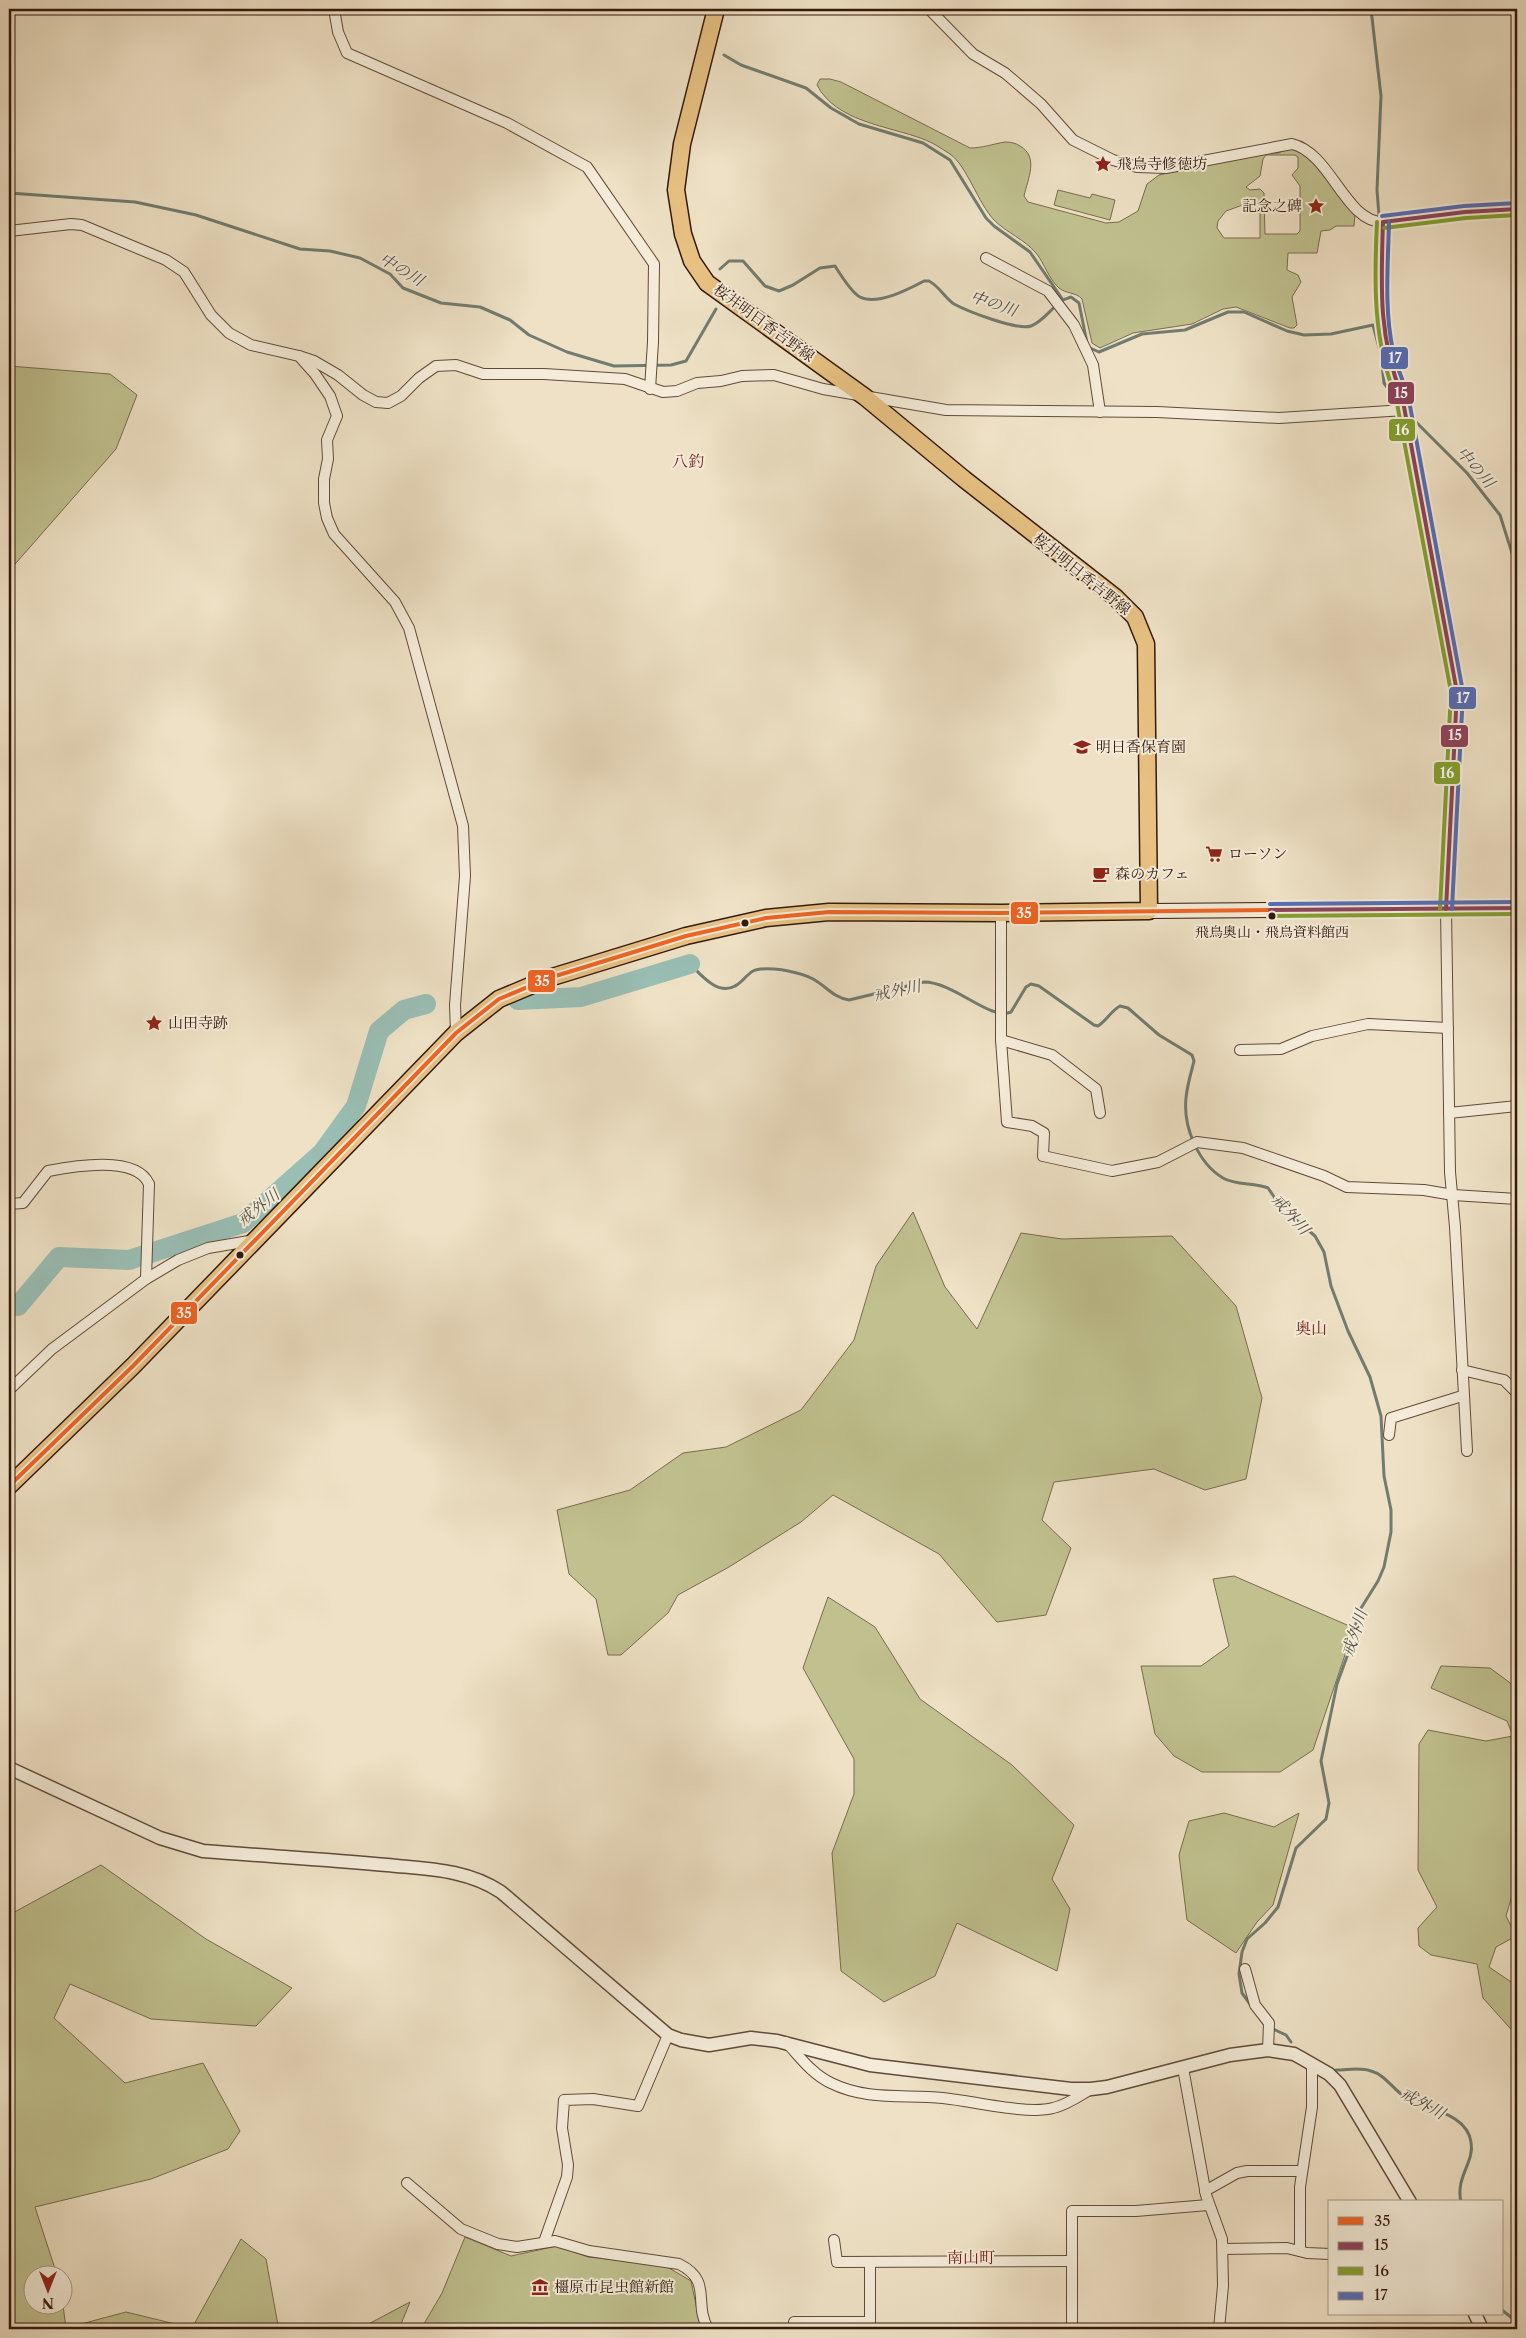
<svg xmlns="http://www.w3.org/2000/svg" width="1526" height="2338" font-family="'Libre Caslon Text','Noto Serif JP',serif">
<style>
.green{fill:#c0c18f;stroke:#7a6c4d;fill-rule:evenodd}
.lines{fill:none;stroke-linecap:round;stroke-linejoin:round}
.stream{stroke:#717c70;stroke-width:3}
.river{stroke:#99beb4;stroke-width:20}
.minor-casing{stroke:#624a3a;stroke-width:12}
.tertiary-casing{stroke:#624a3a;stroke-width:15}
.secondary-casing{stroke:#34180b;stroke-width:16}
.primary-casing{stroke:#34180b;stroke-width:19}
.minor{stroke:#f4ecd9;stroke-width:10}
.tertiary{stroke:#f4ecd9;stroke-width:12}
.secondary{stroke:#f4ecd9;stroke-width:14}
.primary{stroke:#e7c082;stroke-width:16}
.bus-1-casing{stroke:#f4ecd9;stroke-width:8}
.bus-2-casing{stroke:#f4ecd9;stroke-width:8}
.bus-3-casing{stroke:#f4ecd9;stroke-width:8}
.bus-4-casing{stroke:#f4ecd9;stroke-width:8}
.bus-1{stroke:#f06423;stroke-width:4}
.bus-2{stroke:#8d435b;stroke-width:4}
.bus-3{stroke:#839f2f;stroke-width:4}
.bus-4{stroke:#576eb5;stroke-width:4}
.bus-dot{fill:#34180b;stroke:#f4ecd9;stroke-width:2}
.labels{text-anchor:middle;stroke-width:4;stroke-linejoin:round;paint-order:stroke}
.bus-label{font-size:14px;fill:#34180b;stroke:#f4ecd9}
.poi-label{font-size:15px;fill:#34180b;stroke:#f4ecd9;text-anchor:start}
.street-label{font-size:15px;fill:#34180b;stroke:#f4ecd9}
.water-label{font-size:16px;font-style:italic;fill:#575246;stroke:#f4ecd9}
.neighbourhood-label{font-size:16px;fill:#7a1f14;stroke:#f4ecd9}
.line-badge{stroke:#f4ecd9;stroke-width:2}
.badge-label{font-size:14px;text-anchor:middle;font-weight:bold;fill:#fff}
</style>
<rect width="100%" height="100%" fill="#eee1c5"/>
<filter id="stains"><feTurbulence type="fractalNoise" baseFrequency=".004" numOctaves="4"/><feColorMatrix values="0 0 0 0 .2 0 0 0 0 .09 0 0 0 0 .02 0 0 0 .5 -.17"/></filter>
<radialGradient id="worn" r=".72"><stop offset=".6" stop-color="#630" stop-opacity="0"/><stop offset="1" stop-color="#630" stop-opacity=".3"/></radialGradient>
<!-- green -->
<g class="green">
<path d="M 820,79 L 830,79 L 841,82 L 970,148 C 982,148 993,144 1005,142 C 1010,142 1016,143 1020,146 C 1039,157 1028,178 1024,196 L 1028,202 L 1106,223 L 1119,222 L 1138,211 L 1147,184 L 1159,175 L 1252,153 L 1279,153 L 1285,149 L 1292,148 L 1308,155 L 1355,214 L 1354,226 L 1336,226 L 1330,230 L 1321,231 L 1317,253 L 1288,253 L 1287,270 L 1298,275 L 1301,282 L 1292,297 L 1297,325 L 1294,328 L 1290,328 L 1236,307 L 1223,309 L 1192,324 L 1133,333 L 1100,348 L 1092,343 L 1082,299 C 1076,292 1066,294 1059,288 C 1048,278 1045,264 1036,253 C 1024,239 1007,233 994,220 C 978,203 967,166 950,154 C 942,149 932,142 923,139 C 889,126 836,122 817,85 ZM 1266,155 L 1295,155 L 1298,157 L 1298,168 L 1292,175 L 1300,186 L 1300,231 L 1297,234 L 1265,234 L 1264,193 L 1260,189 L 1250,190 L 1246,187 L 1260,176 L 1263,159 ZM 1251,202 L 1260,204 L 1260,238 L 1224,238 L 1217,228 L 1218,221 L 1226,211 Z"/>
<path d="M 1058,190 L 1090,198 L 1092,194 L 1115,200 L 1110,220 L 1054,205 Z"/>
<path d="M 9,366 L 110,374 L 137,395 L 116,449 L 9,571 Z"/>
<path d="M 913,1212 L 945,1287 L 977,1329 L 1021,1233 L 1062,1239 L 1172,1236 L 1236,1306 L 1262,1398 L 1246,1479 L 1205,1490 L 1154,1469 L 1054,1482 L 1042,1520 L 1071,1548 L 1046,1615 L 997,1622 L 939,1554 L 833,1495 L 801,1522 L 729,1567 L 678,1595 L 668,1613 L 621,1655 L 608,1655 L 596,1599 L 569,1574 L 557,1510 L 630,1490 L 683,1453 L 726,1447 L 801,1410 L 854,1340 L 876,1266 Z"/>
<path d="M 1234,1576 L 1354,1628 L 1313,1750 L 1280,1772 L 1202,1772 L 1174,1756 L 1155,1734 L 1141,1666 L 1201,1666 L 1229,1646 L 1213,1579 Z"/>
<path d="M 828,1597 L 875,1627 L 920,1699 L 1012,1765 L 1074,1825 L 1052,1879 L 1070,1909 L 1057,1971 L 957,1923 L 935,1976 L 884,2002 L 841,1971 L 832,1853 L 854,1794 L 854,1759 L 803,1668 Z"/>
<path d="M 1441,1666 L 1490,1668 L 1517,1688 L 1517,1879 L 1506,1916 L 1516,1936 L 1496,1947 L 1489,1967 L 1517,1986 L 1517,2036 L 1483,1998 L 1477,1964 L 1431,1955 L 1419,1946 L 1418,1928 L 1437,1907 L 1418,1870 L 1419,1744 L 1428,1730 L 1486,1741 L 1513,1736 L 1507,1721 L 1431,1688 Z"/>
<path d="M 1224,1813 L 1274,1827 L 1299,1813 L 1273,1905 L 1257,1922 L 1236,1953 L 1187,1920 L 1179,1855 L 1189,1821 Z"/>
<path d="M 101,1865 L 206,1939 L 292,1988 L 256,2026 L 151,2019 L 70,1984 L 54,2018 L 125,2083 L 203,2063 L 240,2131 L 228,2149 L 151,2179 L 35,2207 L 57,2275 L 32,2276 L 32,2306 L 63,2305 L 66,2328 L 126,2312 L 192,2328 L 241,2239 L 266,2259 L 278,2325 L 282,2329 L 9,2329 L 9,1915 Z"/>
<path d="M 465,2237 L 511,2256 L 557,2246 L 588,2257 L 664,2265 L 691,2281 L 701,2329 L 421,2329 L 442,2293 Z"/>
<path d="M 410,2302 L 399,2329 L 359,2329 Z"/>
</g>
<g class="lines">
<!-- stream -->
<g class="stream">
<path d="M 1371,9 L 1381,96 L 1377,190 L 1379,216"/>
<path d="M 724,55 L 741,65 L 806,88 L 831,108 L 859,124 L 923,143 L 950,160 L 986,218 L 994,226 L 1030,252 L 1063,300"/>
<path d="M 9,193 L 135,202 L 196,215 L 300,249 L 330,251 L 360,258 L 390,274 L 403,288 L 441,303 L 480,307 L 510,320 L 529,335 L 567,352 L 614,366 L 671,365 L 686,361 L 716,309"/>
<path d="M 720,269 L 729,261 L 743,261 L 765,286 L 779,291 L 793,285 L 820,268 L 835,266 C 840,274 852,293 860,297 C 877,306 909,289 924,281 L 929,281 C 939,286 945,298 954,304 C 967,311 1018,331 1031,326 C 1047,320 1054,301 1071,297 L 1079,303 L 1087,343"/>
<path d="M 1090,348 L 1099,352 L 1142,334 L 1185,330 L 1228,312 L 1244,312 L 1287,331 L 1304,335 L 1331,334 L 1373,325 L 1381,355 L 1384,383 L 1397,401"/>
<path d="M 1412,418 L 1467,473 L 1500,515 L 1517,569"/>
<path d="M 690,964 C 701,975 718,996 735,986 C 742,983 746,975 753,971 C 761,967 775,969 783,970 C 793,972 804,974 813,979 C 826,986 834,998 849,1000 L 924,982 C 954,982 990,1021 1011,1012 L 1026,987 L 1031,984 L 1039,986 L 1094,1025 L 1098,1026 C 1107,1020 1111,1011 1120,1006 L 1128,1008 L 1159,1035 L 1192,1055 L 1194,1061 C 1191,1073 1187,1086 1186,1098 C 1183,1127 1198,1163 1223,1178 C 1237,1186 1254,1182 1268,1188 L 1281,1207 L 1315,1236 L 1324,1252 L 1331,1286 L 1348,1331 L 1370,1377 L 1381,1416 L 1384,1476 L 1391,1510 L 1391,1532 L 1384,1567 L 1378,1581 L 1358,1613 L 1353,1640 L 1337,1684 L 1321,1761 L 1329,1803 L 1326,1819 L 1296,1848 L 1278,1907 L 1265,1923 L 1247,1939 L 1242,1952 L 1239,1974 L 1242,1993 L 1265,2025"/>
<path d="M 1271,2028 L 1286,2035 L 1291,2042"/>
<path d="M 1336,2070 C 1348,2070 1360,2067 1371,2071 C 1383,2074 1391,2086 1401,2094 C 1421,2108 1467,2112 1471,2142 C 1475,2162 1455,2177 1461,2202"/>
<path d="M 1502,2310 L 1517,2322"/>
</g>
<!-- river -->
<g class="river">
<path d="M 518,1000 L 581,997 L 690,964"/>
<path d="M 18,1306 L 59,1257 L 129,1260 L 243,1223 L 322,1153 L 356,1106 L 379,1031 L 404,1010 L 426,1004"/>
</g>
<!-- minor casing -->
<g class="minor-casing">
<g id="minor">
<path d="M 334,9 L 338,32 L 347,53 L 507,123 L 587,167 L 654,264 L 653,342 L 650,389"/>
<path d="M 929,9 L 973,54 L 1005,73 L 1041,104 L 1073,140 L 1113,160 L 1137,167 L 1166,168 L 1292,144 C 1331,153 1345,222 1383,222"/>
<path d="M 9,231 L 71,224 L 82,225 L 166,260 L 184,272 L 211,315 L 229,333 L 251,345 L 299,356 L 315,374 L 330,396 L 337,416 L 327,440 L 328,459 L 324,479 L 324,503 L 327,518 L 334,534 L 395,602 L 409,628 L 463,826 L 465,876 L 455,1005 L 456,1033"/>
<path d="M 986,258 L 1048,291 L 1074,325 L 1093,365 L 1100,412"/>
<path d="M 299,356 L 314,361 L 338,375 L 363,395 L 376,402 L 388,403 L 401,396 L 419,378 L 436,366 L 456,365 L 483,374 L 544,374 L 625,379 L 663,392 L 677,391 L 697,383 L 721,381 L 742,376 L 774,375 L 823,389 L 946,410 L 1157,412 L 1279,418 L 1405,410"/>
<path d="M 1446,909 L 1450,1172 L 1455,1227 L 1467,1451"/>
<path d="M 1001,913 L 1001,1040 L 1007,1122 L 1032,1126 L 1044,1133 L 1043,1156 L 1112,1171 L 1158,1162 L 1197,1142 L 1243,1148 L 1324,1176 L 1347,1187 L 1424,1190 L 1453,1195 L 1517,1199"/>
<path d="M 1001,1040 L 1052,1055 L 1096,1089 L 1100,1113"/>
<path d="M 1240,1050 L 1281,1049 L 1312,1036 L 1368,1024 L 1448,1028"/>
<path d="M 1449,1113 L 1517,1106"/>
<path d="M 9,1204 L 23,1203 L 48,1171 C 74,1166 136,1155 149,1184 L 146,1279"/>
<path d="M 1462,1370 L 1504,1380 L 1517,1393"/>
<path d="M 9,1390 L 52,1349 L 146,1279 L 178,1260 L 208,1248 L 255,1240"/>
<path d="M 1389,1435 L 1391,1418 L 1462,1396"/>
<path d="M 1245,1969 L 1255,2005 L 1269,2023 L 1268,2050"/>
<path d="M 786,2042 C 800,2057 812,2074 831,2083 C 867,2101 905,2094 943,2098 C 973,2101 1027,2115 1053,2108 C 1067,2105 1079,2096 1091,2089"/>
<path d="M 1183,2068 L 1206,2195 L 1222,2239 L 1223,2286 L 1219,2329"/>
<path d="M 407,2183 L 461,2229 L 498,2244 L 517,2247 L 555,2241 L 589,2251 L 679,2264 C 713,2281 693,2302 708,2329"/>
<path d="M 1205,2191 L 1237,2173 L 1247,2171 L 1301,2171"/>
<path d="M 834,2240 L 837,2262 L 1072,2261"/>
<path d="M 544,2242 L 567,2177 L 568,2165 L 562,2128 L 564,2100 L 593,2099 L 638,2106 L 668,2035"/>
<path d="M 1223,2249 L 1287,2248 L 1307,2253 L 1330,2254"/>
<path d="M 1300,2251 L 1300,2187 L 1312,2107 L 1312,2064"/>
<path d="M 794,2329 L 794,2322 L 870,2322 L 870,2262"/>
<path d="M 1072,2329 L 1072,2211 L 1136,2211 L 1208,2205"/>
</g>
</g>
<!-- tertiary casing -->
<g class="tertiary-casing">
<g id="tertiary">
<path d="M 9,1768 L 160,1838 L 203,1851 C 264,1856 326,1859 387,1865 C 426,1869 467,1869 501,1892 L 668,2035 L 681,2040 L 709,2045 L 751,2038 L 777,2041 L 870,2065 L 1071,2089 L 1091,2089 L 1107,2087 L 1230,2055 L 1268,2050 L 1294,2054 L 1303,2059 L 1329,2074 L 1340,2085 L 1410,2202"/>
<path d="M 1475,2314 L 1482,2329"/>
</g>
</g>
<!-- secondary casing -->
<g class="secondary-casing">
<g id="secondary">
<path d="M 1446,909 L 1457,692 L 1402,396 C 1375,339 1381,283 1383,222 L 1465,212 L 1517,209"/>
<path d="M 1149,911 L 1517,908"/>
</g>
</g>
<!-- primary casing -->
<g class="primary-casing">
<path id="primary" d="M 9,1486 L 133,1366 L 456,1033 L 499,999 L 549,978 L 686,936 L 766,918 L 829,912 L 1001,913 L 1149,911 L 1146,644 L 1135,617 L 1115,597 L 964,479 L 865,397 L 707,283 L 692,261 L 683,234 L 676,190 L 682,144 L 716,9"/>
</g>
<!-- minor -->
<use href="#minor" class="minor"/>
<!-- tertiary -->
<use href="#tertiary" class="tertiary"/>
<!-- secondary -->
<use href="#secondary" class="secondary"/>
<!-- primary -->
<use href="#primary" class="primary"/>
<!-- bus-1 casing -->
<g class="bus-1-casing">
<path id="bus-1" d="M 9,1486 L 133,1366 L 456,1033 L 499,999 L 549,978 L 686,936 L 766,918 L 829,912 L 1001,913 L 1270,910"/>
</g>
<!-- bus-2 casing -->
<g class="bus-2-casing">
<g id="bus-2">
<path d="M 1383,222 C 1381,284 1378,337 1402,396 L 1457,692 L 1446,909"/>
<path d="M 1383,222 L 1465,212 L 1517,209"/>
<path d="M 1270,910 L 1517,908"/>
</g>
</g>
<!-- bus-3 casing -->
<g class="bus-3-casing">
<g id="bus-3">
<path d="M 1377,222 C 1374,283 1373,340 1396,398 L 1451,692 L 1440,909"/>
<path d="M 1384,228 L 1466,218 L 1517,215"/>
<path d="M 1270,916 L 1517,914"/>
</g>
</g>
<!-- bus-4 casing -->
<g class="bus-4-casing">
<g id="bus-4">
<path d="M 1382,216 L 1464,206 L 1517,203"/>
<path d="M 1389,222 C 1388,265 1384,308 1393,351 C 1396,366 1403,380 1408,395 L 1463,692 L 1452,909"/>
<path d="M 1270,904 L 1517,902"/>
</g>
</g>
<!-- bus-1 -->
<use href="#bus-1" class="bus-1"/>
<!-- bus-2 -->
<use href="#bus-2" class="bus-2"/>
<!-- bus-3 -->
<use href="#bus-3" class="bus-3"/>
<!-- bus-4 -->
<use href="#bus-4" class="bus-4"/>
</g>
<!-- icons -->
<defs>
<g id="sight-bare" transform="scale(1.35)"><path d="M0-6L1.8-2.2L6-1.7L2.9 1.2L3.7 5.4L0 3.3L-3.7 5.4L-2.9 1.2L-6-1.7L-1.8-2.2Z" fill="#8f2418" stroke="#f4ecd9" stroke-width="2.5" paint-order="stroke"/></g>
<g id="school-bare" transform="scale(1.35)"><path d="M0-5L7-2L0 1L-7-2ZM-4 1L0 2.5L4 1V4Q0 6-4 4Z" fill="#8f2418" stroke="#f4ecd9" stroke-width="2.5" paint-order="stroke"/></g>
<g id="supermarket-bare" transform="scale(1.35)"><path d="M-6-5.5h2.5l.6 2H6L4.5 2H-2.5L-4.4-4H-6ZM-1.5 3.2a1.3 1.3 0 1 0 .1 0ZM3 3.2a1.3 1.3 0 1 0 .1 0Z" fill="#8f2418" stroke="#f4ecd9" stroke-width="2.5" paint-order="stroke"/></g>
<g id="cafe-bare" transform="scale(1.35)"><path d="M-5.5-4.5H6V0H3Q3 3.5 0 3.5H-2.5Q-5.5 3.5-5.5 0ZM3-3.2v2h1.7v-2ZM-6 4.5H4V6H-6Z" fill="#8f2418" stroke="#f4ecd9" stroke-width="2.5" paint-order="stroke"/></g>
<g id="museum-bare" transform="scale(1.35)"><path d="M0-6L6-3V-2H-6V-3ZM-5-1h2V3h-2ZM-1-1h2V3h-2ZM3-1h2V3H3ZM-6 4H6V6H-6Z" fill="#8f2418" stroke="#f4ecd9" stroke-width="2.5" paint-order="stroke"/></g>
</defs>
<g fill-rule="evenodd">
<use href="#sight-bare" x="1103" y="164"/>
<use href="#sight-bare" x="1316" y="206"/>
<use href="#school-bare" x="1082" y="747"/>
<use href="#supermarket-bare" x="1214" y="854"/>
<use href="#cafe-bare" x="1101" y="874"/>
<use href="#sight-bare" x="154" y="1023"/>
<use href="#museum-bare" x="540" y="2287"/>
</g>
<!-- markers -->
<g class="bus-dot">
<circle cx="1272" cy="916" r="4.5"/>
<circle cx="745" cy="923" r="4.5"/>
<circle cx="240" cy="1255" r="4.5"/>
</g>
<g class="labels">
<!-- bus labels -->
<g class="bus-label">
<text x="1272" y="937">飛鳥奥山・飛鳥資料館西</text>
</g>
<!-- poi labels -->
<g class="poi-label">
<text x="1117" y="169">飛鳥寺修徳坊</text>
<text x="1302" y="211" text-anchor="end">記念之碑</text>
<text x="1096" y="752">明日香保育園</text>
<text x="1228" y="859">ローソン</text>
<text x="1115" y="879">森のカフェ</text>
<text x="168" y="1028">山田寺跡</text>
<text x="554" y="2292">橿原市昆虫館新館</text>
</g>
<!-- street labels -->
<g class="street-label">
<text transform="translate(764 323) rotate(36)" y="5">桜井明日香吉野線</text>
<text transform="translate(1082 574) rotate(39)" y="5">桜井明日香吉野線</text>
</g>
<!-- water labels -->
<g class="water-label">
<text transform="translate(402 269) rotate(31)" y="6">中の川</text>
<text transform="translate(994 303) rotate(19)" y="6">中の川</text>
<text transform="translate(1476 467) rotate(49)" y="6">中の川</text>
<text transform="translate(897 990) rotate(-12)" y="6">戒外川</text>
<text transform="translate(258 1207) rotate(-38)" y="6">戒外川</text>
<text transform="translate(1291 1214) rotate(48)" y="6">戒外川</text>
<text transform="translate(1354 1633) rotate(-72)" y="6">戒外川</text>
<text transform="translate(1423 2103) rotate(28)" y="6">戒外川</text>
</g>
<!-- neighbourhood labels -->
<g class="neighbourhood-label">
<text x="688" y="467">八釣</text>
<text x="1311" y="1334">奥山</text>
<text x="971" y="2263">南山町</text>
</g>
</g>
<g class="line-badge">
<rect x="1380" y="346" width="29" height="24" rx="5" fill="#576eb5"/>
<rect x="1387" y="381" width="28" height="24" rx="5" fill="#8d435b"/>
<rect x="1388" y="418" width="28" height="24" rx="5" fill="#839f2f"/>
<rect x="1448" y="686" width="29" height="24" rx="5" fill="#576eb5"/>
<rect x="1440" y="724" width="29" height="24" rx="5" fill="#8d435b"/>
<rect x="1433" y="761" width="28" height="24" rx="5" fill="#839f2f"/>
<rect x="1010" y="901" width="29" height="24" rx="5" fill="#f06423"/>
<rect x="527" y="969" width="29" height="24" rx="5" fill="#f06423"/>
<rect x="170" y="1301" width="28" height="24" rx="5" fill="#f06423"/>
</g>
<g class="badge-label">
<text x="1395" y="363">17</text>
<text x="1401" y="398">15</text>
<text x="1402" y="435">16</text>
<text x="1463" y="703">17</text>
<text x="1455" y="740">15</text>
<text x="1447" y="778">16</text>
<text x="1024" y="918">35</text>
<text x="542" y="986">35</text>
<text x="184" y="1318">35</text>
</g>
<!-- margin -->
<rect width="1526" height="2338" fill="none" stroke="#eee1c5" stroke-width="30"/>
<rect x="10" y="10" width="1506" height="2318" fill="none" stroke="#34180b" stroke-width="2.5"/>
<rect x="15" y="15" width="1496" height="2308" fill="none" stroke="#34180b"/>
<!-- legend -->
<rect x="1328" y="2200" width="175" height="115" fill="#f4ecd9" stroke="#a79787"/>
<rect x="1338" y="2217" width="25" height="8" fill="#f06423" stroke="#a79787"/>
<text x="1374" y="2226" font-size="15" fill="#34180b">35</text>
<rect x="1338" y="2242" width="25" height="8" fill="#8d435b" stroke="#a79787"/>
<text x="1374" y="2250" font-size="15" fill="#34180b">15</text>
<rect x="1338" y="2267" width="25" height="8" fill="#839f2f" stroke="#a79787"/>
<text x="1374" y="2276" font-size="15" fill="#34180b">16</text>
<rect x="1338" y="2292" width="25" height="8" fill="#576eb5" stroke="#a79787"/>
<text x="1374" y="2300" font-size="15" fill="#34180b">17</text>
<!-- north arrow -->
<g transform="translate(48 2290) rotate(180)"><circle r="24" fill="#f4ecd9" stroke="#a79787"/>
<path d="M0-4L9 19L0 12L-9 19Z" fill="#8f2418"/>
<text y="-8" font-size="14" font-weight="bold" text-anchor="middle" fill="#34180b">N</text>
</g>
<rect width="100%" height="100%" filter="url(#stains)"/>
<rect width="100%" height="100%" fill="url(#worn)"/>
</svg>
